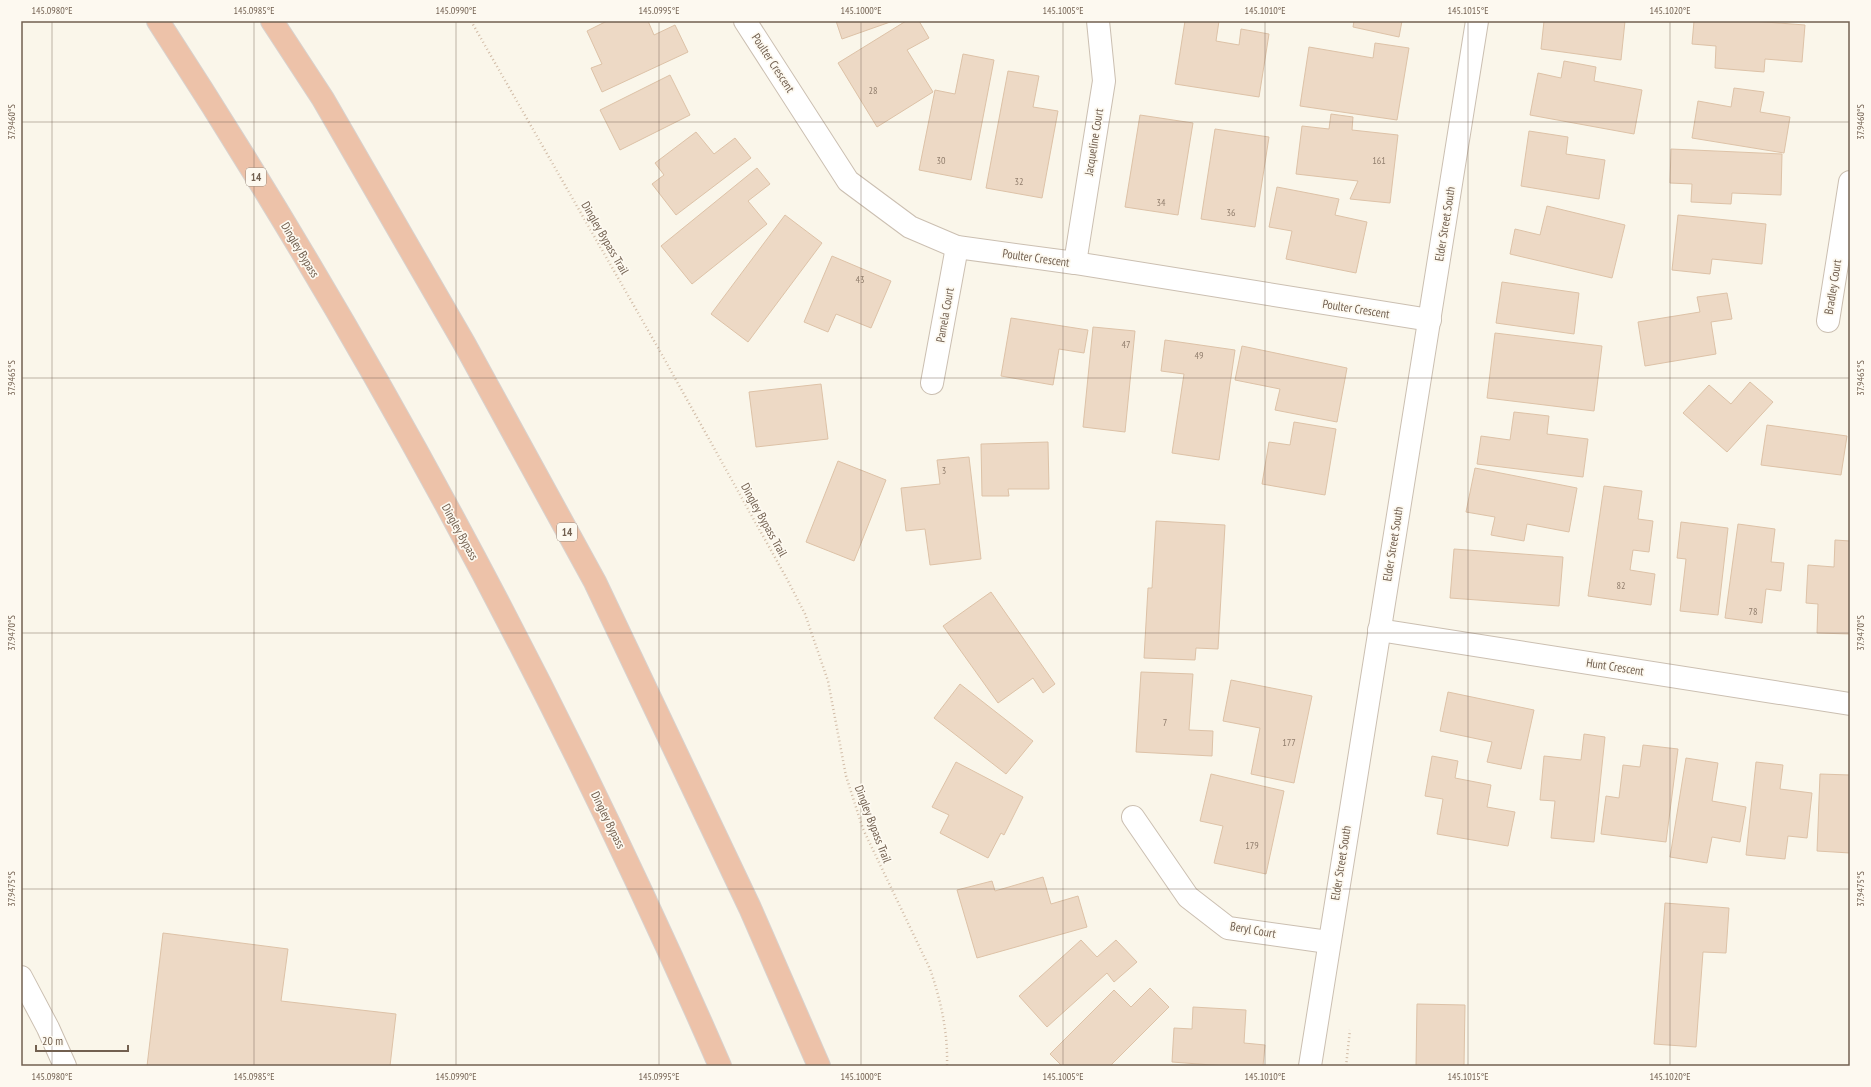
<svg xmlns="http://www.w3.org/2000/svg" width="1871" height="1087" font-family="'PT Sans Narrow',sans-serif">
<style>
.building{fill:#edd9c5;stroke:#ddc2a7}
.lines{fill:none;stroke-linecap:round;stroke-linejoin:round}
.street-casing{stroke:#cbbfb1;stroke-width:24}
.highway-casing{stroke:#d8d2ce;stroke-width:24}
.path{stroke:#d2bda8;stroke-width:2.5;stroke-dasharray:1 3;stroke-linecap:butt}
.street{stroke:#fff;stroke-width:22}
.highway{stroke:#edc2a9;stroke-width:22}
.ticks{fill:none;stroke:#726050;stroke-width:1;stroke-opacity:0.45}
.labels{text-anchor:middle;stroke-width:3.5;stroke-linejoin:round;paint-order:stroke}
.number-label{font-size:10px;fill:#917e6d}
.shield{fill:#fdf9f0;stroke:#9c8e80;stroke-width:1}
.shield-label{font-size:11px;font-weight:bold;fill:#726050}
.street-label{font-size:12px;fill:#726050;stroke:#fdf9f0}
.neatline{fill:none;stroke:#726050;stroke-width:1.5}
.ticks-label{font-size:10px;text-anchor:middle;fill:#726050}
</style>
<rect width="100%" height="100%" fill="#faf6ea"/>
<!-- building -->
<g class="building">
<path d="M 607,21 L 648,21 L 654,35 L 675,25 L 688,52 L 602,92 L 591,68 L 602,64 L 587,31 Z"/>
<path d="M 836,21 L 893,21 L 842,39 Z"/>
<path d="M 906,21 L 919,21 L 929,38 L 907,50 L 933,92 L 877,127 L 838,63 Z"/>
<path d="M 1185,21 L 1219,21 L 1216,41 L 1239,45 L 1241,29 L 1269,34 L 1259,97 L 1175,84 Z"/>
<path d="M 1354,21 L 1402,21 L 1399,37 L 1353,27 Z"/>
<path d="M 1544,21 L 1625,21 L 1621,60 L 1541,49 Z"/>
<path d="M 1694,21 L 1752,21 L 1805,25 L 1802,62 L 1765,59 L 1764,72 L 1715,68 L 1716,46 L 1692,44 Z"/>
<path d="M 1375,43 L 1409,48 L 1397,120 L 1300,106 L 1309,47 L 1373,58 Z"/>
<path d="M 963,54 L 994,60 L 971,180 L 919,170 L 935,90 L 955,94 Z"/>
<path d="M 1564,61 L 1596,67 L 1594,81 L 1642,90 L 1634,134 L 1530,115 L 1538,73 L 1561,78 Z"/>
<path d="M 1008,71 L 1039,76 L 1033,107 L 1058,111 L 1042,198 L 986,188 Z"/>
<path d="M 670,75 L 690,115 L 620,150 L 600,110 Z"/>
<path d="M 1734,88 L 1764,92 L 1760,112 L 1790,117 L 1784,153 L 1692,138 L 1698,101 L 1731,107 Z"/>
<path d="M 1331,114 L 1353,117 L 1352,130 L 1398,135 L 1390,203 L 1350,199 L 1358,181 L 1296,174 L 1302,126 L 1329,129 Z"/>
<path d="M 1140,115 L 1193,123 L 1178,215 L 1125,207 Z"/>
<path d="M 1215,129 L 1269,137 L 1255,227 L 1201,219 Z"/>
<path d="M 1529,131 L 1568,137 L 1566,154 L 1605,160 L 1599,199 L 1521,186 Z"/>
<path d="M 696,132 L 714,154 L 735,138 L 751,158 L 676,215 L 652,184 L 664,175 L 655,163 Z"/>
<path d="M 1671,149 L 1782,154 L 1781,195 L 1732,193 L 1731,204 L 1691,202 L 1692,184 L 1670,183 Z"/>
<path d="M 757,168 L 770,184 L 748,201 L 767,224 L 692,284 L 661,246 Z"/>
<path d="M 1277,187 L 1339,199 L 1335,215 L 1367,222 L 1356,273 L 1286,259 L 1292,231 L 1269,227 Z"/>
<path d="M 1547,206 L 1625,225 L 1612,278 L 1510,254 L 1515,229 L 1540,235 Z"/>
<path d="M 785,215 L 822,243 L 748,342 L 711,314 Z"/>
<path d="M 1678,215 L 1766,224 L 1762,264 L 1712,259 L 1710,274 L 1672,270 Z"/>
<path d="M 832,256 L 891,281 L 871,328 L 836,314 L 828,332 L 804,322 Z"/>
<path d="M 1502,282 L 1579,293 L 1574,334 L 1496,323 Z"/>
<path d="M 1727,293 L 1732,319 L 1711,322 L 1716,354 L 1645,366 L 1638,322 L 1700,312 L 1697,297 Z"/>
<path d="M 1011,318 L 1088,330 L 1084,353 L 1059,349 L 1053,385 L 1001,376 Z"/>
<path d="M 1093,327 L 1135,331 L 1125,432 L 1083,427 Z"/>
<path d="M 1495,333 L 1602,346 L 1594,411 L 1487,398 Z"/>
<path d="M 1165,340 L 1235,350 L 1219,460 L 1172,453 L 1184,374 L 1161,371 Z"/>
<path d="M 1242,346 L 1347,368 L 1337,422 L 1275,410 L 1280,389 L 1235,380 Z"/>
<path d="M 1750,382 L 1773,402 L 1727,452 L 1683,413 L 1709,385 L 1731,404 Z"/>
<path d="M 821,384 L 828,439 L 756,447 L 749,392 Z"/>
<path d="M 1514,412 L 1549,416 L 1547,434 L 1588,439 L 1583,477 L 1477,464 L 1481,436 L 1510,440 Z"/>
<path d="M 1294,422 L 1336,429 L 1325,495 L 1262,484 L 1269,442 L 1290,445 Z"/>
<path d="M 1767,425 L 1847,436 L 1841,475 L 1761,465 Z"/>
<path d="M 1048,442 L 1049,489 L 1008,489 L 1009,496 L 982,496 L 981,444 Z"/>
<path d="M 969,457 L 981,559 L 930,565 L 925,529 L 906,531 L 901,488 L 940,484 L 937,460 Z"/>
<path d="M 838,461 L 886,480 L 854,561 L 806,542 Z"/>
<path d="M 1475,468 L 1577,488 L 1569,532 L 1527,524 L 1524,541 L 1491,535 L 1495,517 L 1466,512 Z"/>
<path d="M 1604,486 L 1642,491 L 1638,519 L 1653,521 L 1649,552 L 1633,550 L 1630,570 L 1655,574 L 1651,605 L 1588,596 Z"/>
<path d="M 1156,521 L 1225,525 L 1218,649 L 1196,648 L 1195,660 L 1144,658 L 1148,588 L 1152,588 Z"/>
<path d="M 1681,522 L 1728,528 L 1718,615 L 1680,611 L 1686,559 L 1677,558 Z"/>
<path d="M 1738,524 L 1775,529 L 1771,562 L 1784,563 L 1781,591 L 1766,589 L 1762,623 L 1725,618 Z"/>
<path d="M 1835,540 L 1850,541 L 1850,634 L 1817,633 L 1818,604 L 1806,603 L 1808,565 L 1834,567 Z"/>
<path d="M 1454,549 L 1563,557 L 1559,606 L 1450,598 Z"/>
<path d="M 991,592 L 1055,684 L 1043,693 L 1033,678 L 998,703 L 943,626 Z"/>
<path d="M 1141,672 L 1193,674 L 1189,730 L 1213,731 L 1212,756 L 1136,752 Z"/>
<path d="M 1231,680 L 1312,696 L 1294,783 L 1251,774 L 1260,728 L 1223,721 Z"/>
<path d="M 960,684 L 1033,741 L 1006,774 L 934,718 Z"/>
<path d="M 1448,692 L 1534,710 L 1521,769 L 1487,762 L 1492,742 L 1440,731 Z"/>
<path d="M 1584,734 L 1605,737 L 1594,842 L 1551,838 L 1555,801 L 1540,800 L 1544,756 L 1581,760 Z"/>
<path d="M 1643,745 L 1678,749 L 1666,842 L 1601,834 L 1606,796 L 1619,798 L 1623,765 L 1640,767 Z"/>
<path d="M 1432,756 L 1458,761 L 1455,778 L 1491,785 L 1487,807 L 1515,812 L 1508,846 L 1437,834 L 1443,799 L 1425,796 Z"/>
<path d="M 1686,758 L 1718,763 L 1712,801 L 1746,807 L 1740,842 L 1712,837 L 1707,863 L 1670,857 Z"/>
<path d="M 956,762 L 1023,797 L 1004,835 L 1001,833 L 988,858 L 940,833 L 949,815 L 932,807 Z"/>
<path d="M 1756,762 L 1783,765 L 1780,789 L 1812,793 L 1807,838 L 1788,836 L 1785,859 L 1746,855 Z"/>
<path d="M 1211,774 L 1284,791 L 1266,874 L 1214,863 L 1223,826 L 1200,821 Z"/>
<path d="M 1820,774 L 1850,775 L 1850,853 L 1817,851 Z"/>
<path d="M 1043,877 L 1051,904 L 1078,896 L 1087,927 L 977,958 L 957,890 L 992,881 L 995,891 Z"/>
<path d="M 1665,903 L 1729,908 L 1726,953 L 1703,952 L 1696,1047 L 1654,1044 Z"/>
<path d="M 163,933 L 288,949 L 281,1001 L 396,1014 L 390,1066 L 147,1066 Z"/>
<path d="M 1081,940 L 1097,957 L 1116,940 L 1137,962 L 1114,982 L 1107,973 L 1047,1027 L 1019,996 Z"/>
<path d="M 1150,988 L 1169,1007 L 1110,1066 L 1062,1066 L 1050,1054 L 1114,990 L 1131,1007 Z"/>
<path d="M 1417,1004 L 1465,1005 L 1464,1066 L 1416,1066 Z"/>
<path d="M 1193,1007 L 1246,1010 L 1244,1043 L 1265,1045 L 1263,1066 L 1225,1066 L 1172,1062 L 1174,1028 L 1192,1029 Z"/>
</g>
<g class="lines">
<!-- street casing -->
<g class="street-casing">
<g id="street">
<path d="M 745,21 L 848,181 L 910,227 L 957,247 L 1075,263 L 1430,320"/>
<path d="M 1075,263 L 1104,81 L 1098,21"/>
<path d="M 1828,321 L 1850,182"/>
<path d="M 932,383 L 957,247"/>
<path d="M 1379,630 L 1850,704"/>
<path d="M 1133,817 L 1188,897 L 1228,928 L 1328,942"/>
<path d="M 21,977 L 48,1028 L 65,1066"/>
<path d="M 1310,1066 L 1477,21"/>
</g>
</g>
<!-- highway casing -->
<g class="highway-casing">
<g id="highway">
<path d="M 158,21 C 374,353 562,703 720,1066"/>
<path d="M 272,21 L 323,99 L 464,343 L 595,582 L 750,908 L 819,1066"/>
</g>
</g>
<!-- path -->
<g class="path">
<path d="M 471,21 L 661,353 L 787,579 L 805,614 L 828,681 L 846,776 L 863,829 L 930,969 C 941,1001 948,1032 947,1066"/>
<path d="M 1346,1066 L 1350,1030"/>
</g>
<!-- street -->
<use href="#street" class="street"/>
<!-- highway -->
<use href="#highway" class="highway"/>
</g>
<!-- ticks -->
<path class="ticks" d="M 52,21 L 52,1066M 254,21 L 254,1066M 456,21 L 456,1066M 659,21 L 659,1066M 861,21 L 861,1066M 1063,21 L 1063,1066M 1265,21 L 1265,1066M 1468,21 L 1468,1066M 1670,21 L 1670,1066M 21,122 L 1850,122M 21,378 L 1850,378M 21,633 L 1850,633M 21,889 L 1850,889"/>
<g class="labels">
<!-- number labels -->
<g class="number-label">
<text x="873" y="94">28</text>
<text x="941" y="164">30</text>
<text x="1379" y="164">161</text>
<text x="1019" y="185">32</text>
<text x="1161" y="206">34</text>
<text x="1231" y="216">36</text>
<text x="860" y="283">43</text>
<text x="1126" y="348">47</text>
<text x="1199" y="359">49</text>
<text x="944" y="474">3</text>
<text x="1621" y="589">82</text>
<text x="1753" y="615">78</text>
<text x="1165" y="726">7</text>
<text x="1289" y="746">177</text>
<text x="1252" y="849">179</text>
</g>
<!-- shield labels -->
<g class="shield">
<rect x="246" y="168" width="20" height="18" rx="3"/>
<rect x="557" y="523" width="20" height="18" rx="3"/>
</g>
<g class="shield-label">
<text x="256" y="181">14</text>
<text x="567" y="536">14</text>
</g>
<!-- street labels -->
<g class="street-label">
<text transform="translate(773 63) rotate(57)" y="4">Poulter Crescent</text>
<text transform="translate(1094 142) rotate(-81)" y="4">Jacqueline Court</text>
<text transform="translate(1445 224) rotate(-81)" y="4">Elder Street South</text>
<text transform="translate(605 238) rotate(60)" y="4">Dingley Bypass Trail</text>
<text transform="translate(300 250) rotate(59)" y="4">Dingley Bypass</text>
<text transform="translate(1036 258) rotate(8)" y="4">Poulter Crescent</text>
<text transform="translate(1833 287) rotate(-81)" y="4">Bradley Court</text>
<text transform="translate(1356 309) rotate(9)" y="4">Poulter Crescent</text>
<text transform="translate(945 315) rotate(-80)" y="4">Pamela Court</text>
<text transform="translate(764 520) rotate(61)" y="4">Dingley Bypass Trail</text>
<text transform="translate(460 532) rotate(61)" y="4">Dingley Bypass</text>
<text transform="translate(1393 544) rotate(-81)" y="4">Elder Street South</text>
<text transform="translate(1615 667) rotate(9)" y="4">Hunt Crescent</text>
<text transform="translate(608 820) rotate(64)" y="4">Dingley Bypass</text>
<text transform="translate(873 824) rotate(69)" y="4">Dingley Bypass Trail</text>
<text transform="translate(1341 863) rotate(-81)" y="4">Elder Street South</text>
<text transform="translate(1253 930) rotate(10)" y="4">Beryl Court</text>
</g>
</g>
<!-- border -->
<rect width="1871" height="1087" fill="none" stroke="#fdf9f0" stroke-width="44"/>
<!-- scale -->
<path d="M36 1045v6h92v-6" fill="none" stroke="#726050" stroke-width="2"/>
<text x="42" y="1045" font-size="12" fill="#726050" stroke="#fdf9f0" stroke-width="3" paint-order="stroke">20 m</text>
<rect x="22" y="22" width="1827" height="1043" class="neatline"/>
<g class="ticks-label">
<text x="52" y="14">145.0980°E</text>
<text x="254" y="14">145.0985°E</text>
<text x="456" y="14">145.0990°E</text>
<text x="659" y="14">145.0995°E</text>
<text x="861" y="14">145.1000°E</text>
<text x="1063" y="14">145.1005°E</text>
<text x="1265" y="14">145.1010°E</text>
<text x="1468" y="14">145.1015°E</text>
<text x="1670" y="14">145.1020°E</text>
<text transform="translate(11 122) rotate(-90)" y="4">37.9460°S</text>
<text transform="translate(1860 122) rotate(-90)" y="4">37.9460°S</text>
<text transform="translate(11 378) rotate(-90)" y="4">37.9465°S</text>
<text transform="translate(1860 378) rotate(-90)" y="4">37.9465°S</text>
<text transform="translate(11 633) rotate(-90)" y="4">37.9470°S</text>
<text transform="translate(1860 633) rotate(-90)" y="4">37.9470°S</text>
<text transform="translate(11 889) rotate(-90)" y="4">37.9475°S</text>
<text transform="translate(1860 889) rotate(-90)" y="4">37.9475°S</text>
<text x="52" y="1080">145.0980°E</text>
<text x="254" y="1080">145.0985°E</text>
<text x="456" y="1080">145.0990°E</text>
<text x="659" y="1080">145.0995°E</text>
<text x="861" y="1080">145.1000°E</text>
<text x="1063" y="1080">145.1005°E</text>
<text x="1265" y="1080">145.1010°E</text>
<text x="1468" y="1080">145.1015°E</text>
<text x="1670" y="1080">145.1020°E</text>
</g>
</svg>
